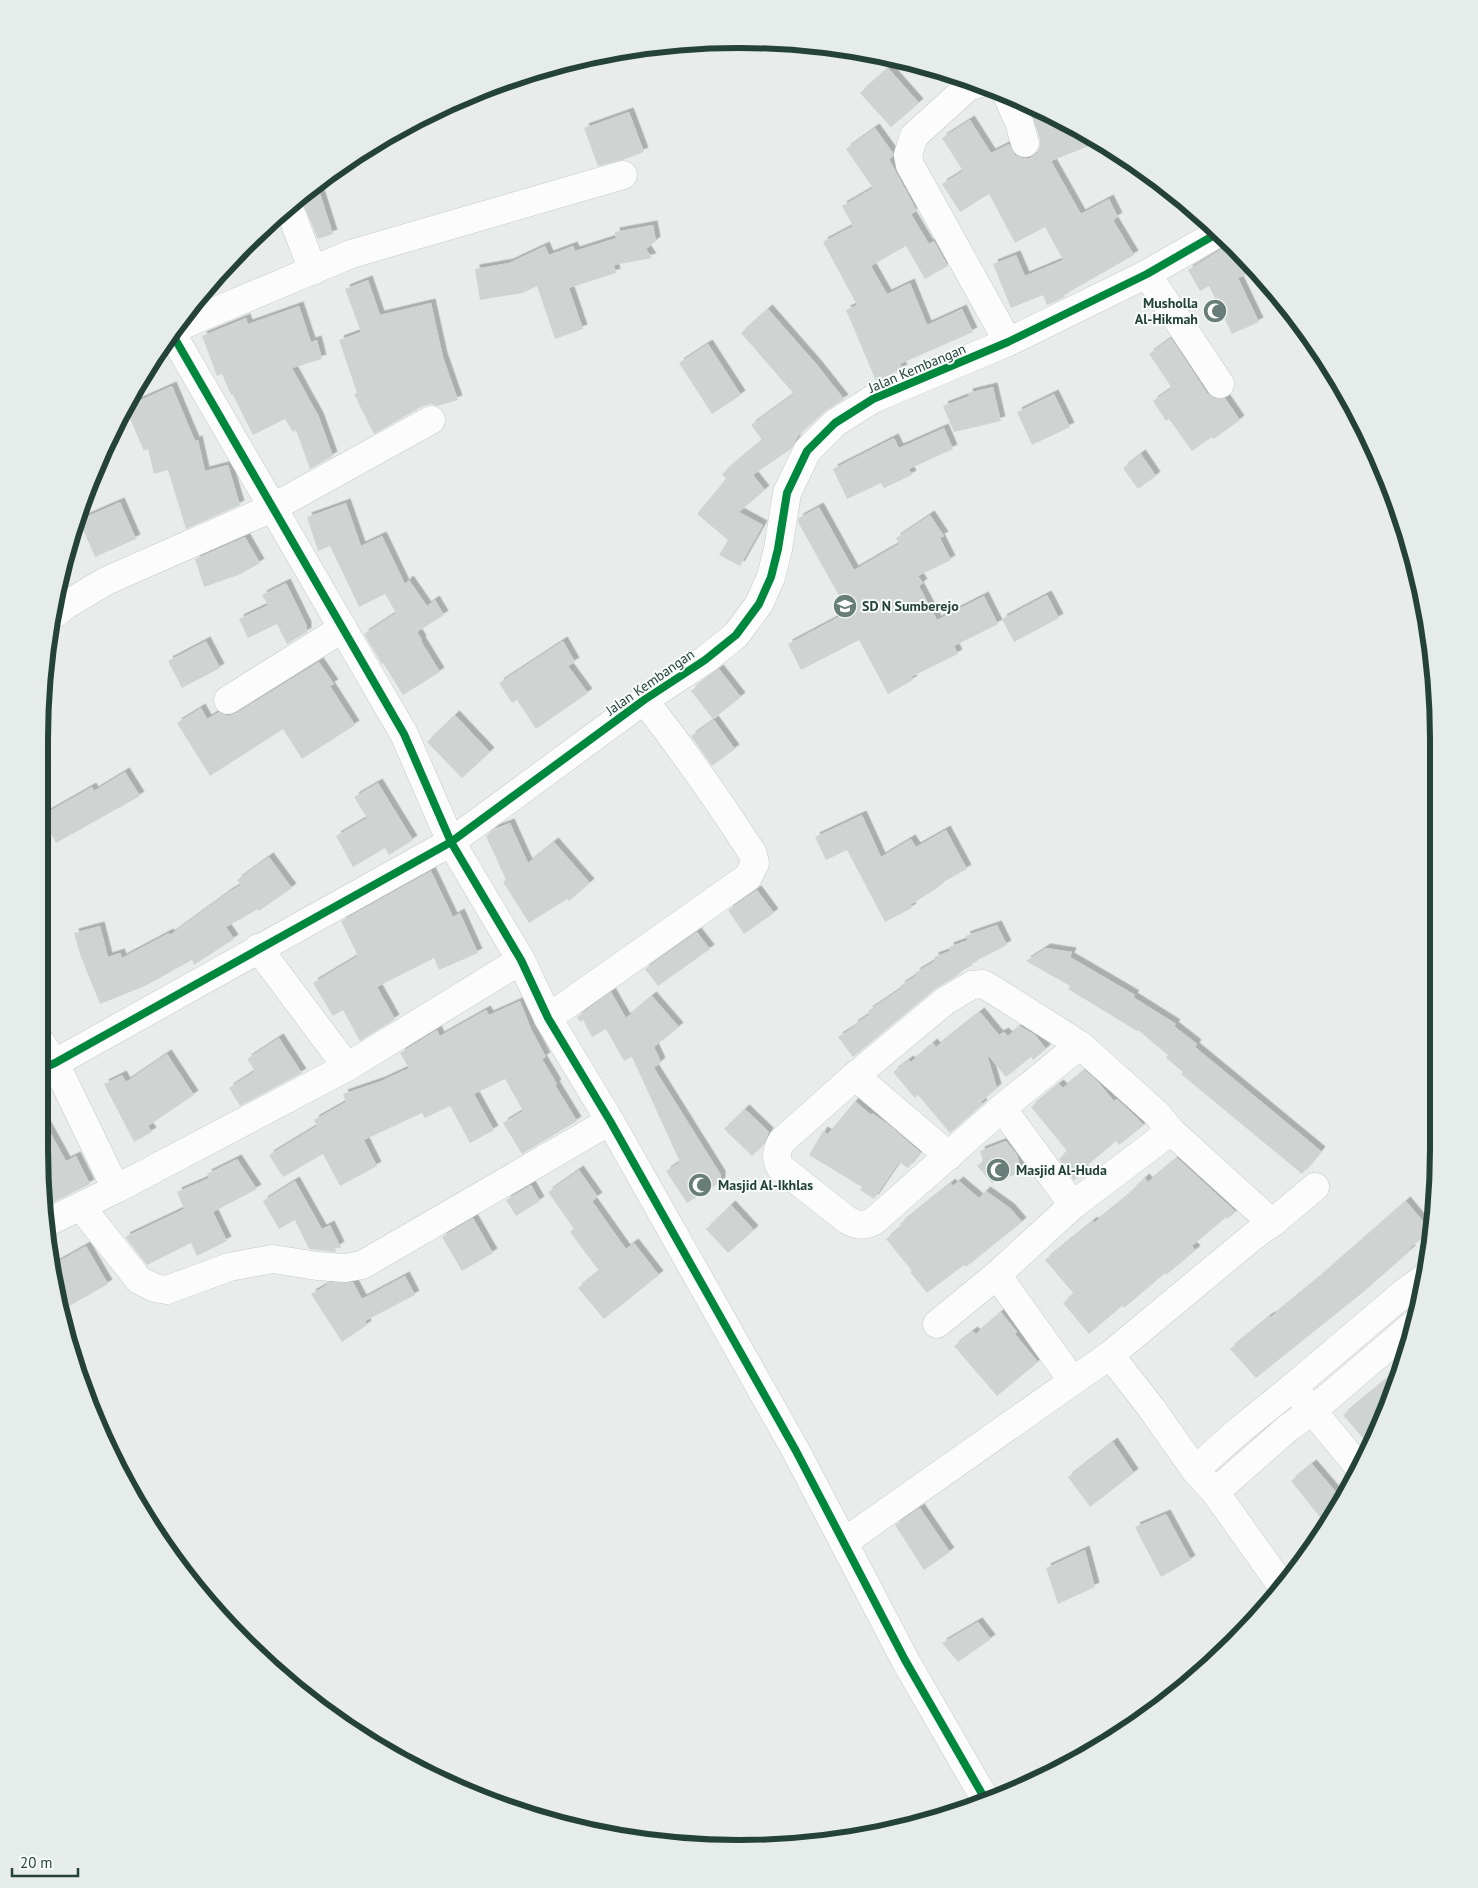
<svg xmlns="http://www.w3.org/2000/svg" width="1478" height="1888" font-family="'PT Sans',sans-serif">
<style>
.building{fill:#cfd4d2;filter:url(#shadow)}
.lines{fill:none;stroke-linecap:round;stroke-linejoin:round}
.minor-casing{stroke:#c5cac8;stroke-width:29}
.minor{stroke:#fcfcfc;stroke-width:28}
.cycleway-casing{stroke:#f7fbf9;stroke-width:11}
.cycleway{stroke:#00873e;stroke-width:8}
.labels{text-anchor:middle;stroke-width:4;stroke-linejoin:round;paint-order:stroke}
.poi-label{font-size:14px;font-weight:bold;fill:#24423a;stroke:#f7fbf9;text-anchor:start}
.street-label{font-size:14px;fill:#24423a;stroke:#f7fbf9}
.rim{fill:none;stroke:#24423a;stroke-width:6}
</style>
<defs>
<filter id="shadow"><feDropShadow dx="4.5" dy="-4.5" stdDeviation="0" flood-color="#0004"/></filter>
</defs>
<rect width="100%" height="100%" fill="#e8edeb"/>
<!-- building -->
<g class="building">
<path d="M 888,68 L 919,103 L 891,127 L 860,93 Z"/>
<path d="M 1028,103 L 1048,111 L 1099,142 L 1051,161 L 1081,214 L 1109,199 L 1118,217 L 1113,220 L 1134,255 L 1064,295 L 1065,297 L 1047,305 L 1043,295 L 1011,308 L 993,264 L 1016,255 L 1025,276 L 1063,260 L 1045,227 L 1015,243 L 989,194 L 960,212 L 942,184 L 963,171 L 942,138 L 970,120 L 991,153 L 1009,144 L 1015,155 L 1022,158 L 1030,158 L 1037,153 L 1040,146 L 1040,139 Z"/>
<path d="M 629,112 L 644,152 L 622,160 L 598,166 L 584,128 Z"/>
<path d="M 875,128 L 893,153 L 893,156 L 889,159 L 917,211 L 911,214 L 929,244 L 934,241 L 948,266 L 925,279 L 906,246 L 871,266 L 887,294 L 910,283 L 927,325 L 962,309 L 973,332 L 900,364 L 903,369 L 876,381 L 846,310 L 857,305 L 823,242 L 853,226 L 842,206 L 873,188 L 846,149 Z"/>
<path d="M 317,184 L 333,234 L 318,239 L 300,196 Z"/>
<path d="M 653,225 L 656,241 L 646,249 L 652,258 L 614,265 L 616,273 L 569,288 L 583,329 L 555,339 L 537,286 L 523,293 L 480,300 L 475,269 L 509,263 L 545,246 L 549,255 L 573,246 L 575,251 L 616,238 L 615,232 Z"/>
<path d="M 1230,244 L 1258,270 L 1238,278 L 1259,322 L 1232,334 L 1209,286 L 1200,291 L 1188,270 Z"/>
<path d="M 368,280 L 380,315 L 431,303 L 443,357 L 458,400 L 437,406 L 431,404 L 423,406 L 374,434 L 354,394 L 357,393 L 339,340 L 361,332 L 345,289 Z"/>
<path d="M 299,306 L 311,342 L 317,340 L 322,359 L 292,368 L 319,417 L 333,456 L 310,469 L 296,430 L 293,432 L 285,419 L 253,435 L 233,395 L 231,395 L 222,374 L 217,376 L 202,336 L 246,318 L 248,324 Z"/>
<path d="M 768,309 L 818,366 L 844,399 L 824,412 L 798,436 L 791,449 L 753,475 L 765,490 L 739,512 L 763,525 L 740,566 L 719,555 L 728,540 L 697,514 L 726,479 L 722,474 L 762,440 L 751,425 L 794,394 L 741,333 Z"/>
<path d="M 1171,338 L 1207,393 L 1214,398 L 1225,398 L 1240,420 L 1214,439 L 1212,437 L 1192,451 L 1169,419 L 1166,421 L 1153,401 L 1172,388 L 1149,354 Z"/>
<path d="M 708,344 L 741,395 L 712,414 L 679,363 Z"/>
<path d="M 172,386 L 195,441 L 198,440 L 205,471 L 228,465 L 240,505 L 186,529 L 168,470 L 154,474 L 148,449 L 144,451 L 125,407 Z"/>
<path d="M 993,387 L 1001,421 L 954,432 L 943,406 L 969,396 L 968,393 Z"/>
<path d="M 1054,394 L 1070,427 L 1032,445 L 1017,412 Z"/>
<path d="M 944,428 L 953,449 L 909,469 L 912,475 L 884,488 L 881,483 L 847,499 L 833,469 L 894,438 L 899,448 Z"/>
<path d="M 1141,454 L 1156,476 L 1138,489 L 1123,468 Z"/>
<path d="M 120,502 L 136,539 L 95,557 L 79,520 Z"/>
<path d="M 346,503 L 361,546 L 382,536 L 405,584 L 409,580 L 427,606 L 435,600 L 444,615 L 417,632 L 422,640 L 421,641 L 440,672 L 403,695 L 383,663 L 382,664 L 364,634 L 396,613 L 385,594 L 359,607 L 330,546 L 318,551 L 307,517 Z"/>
<path d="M 819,507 L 854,570 L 899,544 L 896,538 L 930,515 L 944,536 L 940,538 L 951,560 L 918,576 L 923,583 L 919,586 L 937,620 L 984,596 L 998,624 L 954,646 L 958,654 L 911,677 L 913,680 L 888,694 L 859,640 L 801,670 L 788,644 L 848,612 L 798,522 L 799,518 Z"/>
<path d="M 245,537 L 260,563 L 241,574 L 204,587 L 195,559 Z"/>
<path d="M 286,583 L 307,626 L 307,632 L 287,644 L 277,624 L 248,638 L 239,619 L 268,605 L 262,595 Z"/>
<path d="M 1047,595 L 1059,618 L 1014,642 L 1002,619 Z"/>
<path d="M 206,641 L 220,668 L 182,688 L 168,661 Z"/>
<path d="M 563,641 L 575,662 L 568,666 L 588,693 L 536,729 L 517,700 L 512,703 L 499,683 Z"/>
<path d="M 319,662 L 334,684 L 330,686 L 355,725 L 302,759 L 283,729 L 210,776 L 177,723 L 201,708 L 207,719 L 219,712 L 228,716 L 236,713 Z"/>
<path d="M 719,669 L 741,697 L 713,719 L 691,691 Z"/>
<path d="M 455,715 L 490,752 L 462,778 L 427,742 Z"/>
<path d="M 714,720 L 735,749 L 712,766 L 691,736 Z"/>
<path d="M 125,772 L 140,796 L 56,843 L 41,816 L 92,787 L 94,791 Z"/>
<path d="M 378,783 L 413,840 L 389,855 L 385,848 L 353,867 L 336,836 L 367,818 L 354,797 Z"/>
<path d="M 862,815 L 881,857 L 911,839 L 916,847 L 946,830 L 967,869 L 938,885 L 939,887 L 910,905 L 912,908 L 885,922 L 847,850 L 826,860 L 815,837 Z"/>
<path d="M 510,823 L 528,863 L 554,842 L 590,883 L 569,901 L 567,899 L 529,923 L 503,882 L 506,880 L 486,836 L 494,829 Z"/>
<path d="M 269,857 L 292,888 L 259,911 L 258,909 L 226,927 L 234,939 L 194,965 L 192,960 L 145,986 L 100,1004 L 81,957 L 74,933 L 100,926 L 108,957 L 120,953 L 122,958 L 169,933 L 170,935 L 229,892 L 241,885 L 237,880 Z"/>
<path d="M 431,871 L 453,917 L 460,913 L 478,953 L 439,970 L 434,958 L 377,987 L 395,1019 L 360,1041 L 343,1010 L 333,1016 L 313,983 L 358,956 L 341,921 Z"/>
<path d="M 757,890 L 774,913 L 744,934 L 728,910 Z"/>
<path d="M 997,925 L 1007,945 L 972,963 L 973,965 L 957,973 L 958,975 L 935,989 L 853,1057 L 838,1037 L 854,1027 L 853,1025 L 870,1014 L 868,1011 L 902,988 L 900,986 L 917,975 L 915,973 L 935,961 L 934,957 L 950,951 L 949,947 L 968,940 L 965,936 Z"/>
<path d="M 697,932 L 710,949 L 658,986 L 645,969 Z"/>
<path d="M 1046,948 L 1072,952 L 1070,957 L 1135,995 L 1133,997 L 1176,1024 L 1174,1026 L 1197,1044 L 1195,1047 L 1321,1151 L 1302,1174 L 1181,1074 L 1183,1072 L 1166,1058 L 1168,1055 L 1138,1030 L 1137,1031 L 1068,989 L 1070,986 L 1026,961 Z"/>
<path d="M 611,992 L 626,1018 L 652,996 L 679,1027 L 654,1047 L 661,1062 L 654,1068 L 721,1175 L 721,1182 L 687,1203 L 666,1171 L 680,1162 L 632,1057 L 624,1061 L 606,1029 L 592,1037 L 583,1020 L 580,1022 L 577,1017 Z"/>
<path d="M 520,1001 L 531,1029 L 546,1057 L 542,1059 L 557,1084 L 555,1085 L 577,1121 L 522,1154 L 503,1123 L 523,1111 L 505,1079 L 474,1094 L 494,1130 L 470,1143 L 450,1106 L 425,1118 L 422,1113 L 364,1140 L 377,1166 L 340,1186 L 323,1154 L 283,1177 L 269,1155 L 317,1126 L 314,1120 L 346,1102 L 343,1094 L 381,1081 L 409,1068 L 400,1053 L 437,1030 L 440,1036 L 486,1010 L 489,1015 Z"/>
<path d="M 980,1012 L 999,1035 L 1004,1032 L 1008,1036 L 1020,1026 L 1035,1035 L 1046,1049 L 1033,1060 L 1031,1057 L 1006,1077 L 987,1054 L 997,1088 L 981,1102 L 983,1104 L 950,1133 L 918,1095 L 915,1098 L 893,1072 L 909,1060 L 911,1062 L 933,1043 L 936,1047 Z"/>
<path d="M 279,1038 L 302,1073 L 240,1106 L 229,1088 L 255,1071 L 247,1059 Z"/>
<path d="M 167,1054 L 194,1095 L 148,1126 L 152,1132 L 134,1142 L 104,1084 L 122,1075 L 126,1082 Z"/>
<path d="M 1085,1070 L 1098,1082 L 1114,1101 L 1117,1099 L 1144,1125 L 1119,1145 L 1116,1141 L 1083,1169 L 1085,1171 L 1074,1180 L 1059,1159 L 1067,1151 L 1031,1107 L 1059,1084 L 1063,1088 Z"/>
<path d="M 855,1101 L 871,1115 L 872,1113 L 889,1125 L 920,1152 L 908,1168 L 899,1162 L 874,1199 L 860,1190 L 862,1187 L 809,1155 L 823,1131 L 828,1134 Z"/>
<path d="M 745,1109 L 769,1132 L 763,1145 L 752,1156 L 724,1129 Z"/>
<path d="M 39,1112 L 66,1161 L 76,1156 L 90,1184 L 52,1203 L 44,1185 L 39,1149 Z"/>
<path d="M 1006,1141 L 1017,1155 L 1022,1172 L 992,1183 L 977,1166 L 983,1161 L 980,1151 Z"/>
<path d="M 1177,1158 L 1236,1212 L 1227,1219 L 1226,1217 L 1192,1246 L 1196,1250 L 1166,1275 L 1165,1273 L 1124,1308 L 1122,1306 L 1089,1334 L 1063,1303 L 1074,1294 L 1045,1260 L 1093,1221 L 1094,1223 L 1133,1191 L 1132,1190 L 1145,1178 L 1148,1182 Z"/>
<path d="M 237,1159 L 257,1189 L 213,1212 L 227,1241 L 197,1256 L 191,1243 L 147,1265 L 125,1237 L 184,1209 L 177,1192 L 209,1178 L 207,1174 Z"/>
<path d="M 579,1170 L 598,1197 L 592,1201 L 626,1249 L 634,1243 L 659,1275 L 604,1319 L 578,1288 L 599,1271 L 570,1232 L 574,1229 L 548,1192 Z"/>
<path d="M 295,1181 L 322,1229 L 330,1225 L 340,1246 L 335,1249 L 336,1252 L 309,1249 L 295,1220 L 279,1229 L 263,1201 Z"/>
<path d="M 959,1181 L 979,1198 L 986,1191 L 1010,1208 L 1022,1222 L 966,1267 L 964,1265 L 927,1293 L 910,1272 L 912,1271 L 886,1239 L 902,1226 L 900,1224 L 951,1183 L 953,1186 Z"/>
<path d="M 531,1185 L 540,1201 L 516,1216 L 506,1200 Z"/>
<path d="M 1406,1201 L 1431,1231 L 1410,1248 L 1411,1250 L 1362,1293 L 1256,1378 L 1230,1349 L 1270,1316 L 1271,1317 L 1316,1280 Z"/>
<path d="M 731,1205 L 754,1230 L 728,1253 L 706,1229 Z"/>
<path d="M 473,1218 L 493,1253 L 462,1271 L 442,1237 Z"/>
<path d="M 86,1246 L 108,1284 L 64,1309 L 59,1300 L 54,1264 Z"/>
<path d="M 405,1276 L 415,1295 L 365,1321 L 367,1325 L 342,1342 L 311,1294 L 327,1285 L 326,1282 L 353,1282 L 362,1299 Z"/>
<path d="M 1001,1312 L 1017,1332 L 1015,1334 L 1038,1362 L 997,1396 L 954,1346 L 973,1331 L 976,1334 Z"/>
<path d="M 1401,1367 L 1386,1417 L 1376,1435 L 1367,1443 L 1343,1415 Z"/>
<path d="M 1113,1442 L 1134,1473 L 1090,1507 L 1068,1477 Z"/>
<path d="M 1312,1464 L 1342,1499 L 1327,1526 L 1291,1481 Z"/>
<path d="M 920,1508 L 950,1552 L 924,1570 L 895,1525 Z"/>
<path d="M 1166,1514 L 1191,1560 L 1161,1577 L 1135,1527 Z"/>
<path d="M 1085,1550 L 1095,1587 L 1058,1604 L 1046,1568 Z"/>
<path d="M 978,1622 L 991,1639 L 958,1662 L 942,1643 Z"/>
</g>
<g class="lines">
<!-- minor casing -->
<g class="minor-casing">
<g id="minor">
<path d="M 978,84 L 969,86 L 914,136 L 908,155 L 910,165 L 1008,342"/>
<path d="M 1007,95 L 1019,122 L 1025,143"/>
<path d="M 288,205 L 313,271"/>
<path d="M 1147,274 L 1220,384"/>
<path d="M 173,329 L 351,254 L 623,175"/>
<path d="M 171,332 L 404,734 L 451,842 L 521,960 L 548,1018 L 610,1121 L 796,1451 L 905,1660 L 985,1799"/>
<path d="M 56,613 L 66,605 L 106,581 L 272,508 L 431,420"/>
<path d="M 228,700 L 343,628"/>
<path d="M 258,948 L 347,1067"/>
<path d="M 548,1018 L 748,877 L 755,863 L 753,854 C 719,801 683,750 644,700"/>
<path d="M 39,1040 L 55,1063 L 116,1189"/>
<path d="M 1080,1045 L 1002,1108 L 874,1221 C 863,1227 857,1225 847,1220 L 780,1167 C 775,1157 776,1150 782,1141 L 855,1076 L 945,1001 L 972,985 L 983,984 L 995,991 L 1080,1045 L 1157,1114 L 1171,1131 L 1272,1223 L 1256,1234 L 1110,1355"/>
<path d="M 39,1070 L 55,1063 L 451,842 L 644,700 L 705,660 L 736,635 L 759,604 L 771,577 L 778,549 L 787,493 L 807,451 L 835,423 L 873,399 L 1008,342 L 1147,274 L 1218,233"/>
<path d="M 855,1076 L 949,1156"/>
<path d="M 1002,1108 L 1073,1205"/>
<path d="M 81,1207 L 139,1280 L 155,1288 L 167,1290 L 229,1267 L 273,1259 L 317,1266 L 345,1268 L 362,1265 L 610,1121"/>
<path d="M 48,1222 L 116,1189 L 347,1067 L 521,960"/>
<path d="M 1272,1223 L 1315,1187"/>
<path d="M 997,1275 L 1072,1380"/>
<path d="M 937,1324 L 997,1275 L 1073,1205 L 1171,1131"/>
<path d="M 1301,1397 L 1359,1467"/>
<path d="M 1195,1470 L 1235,1434 L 1293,1387 L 1405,1292 L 1427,1276"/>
<path d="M 1215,1492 L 1288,1428 L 1312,1411 L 1414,1324"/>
<path d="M 844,1542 L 1110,1355 L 1152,1409 L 1195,1470 L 1215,1492 L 1282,1586"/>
</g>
</g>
<!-- minor -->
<use href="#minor" class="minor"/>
<!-- cycleway casing -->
<g class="cycleway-casing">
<g id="cycleway">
<path d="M 171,332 L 404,734 L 451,842 L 521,960 L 548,1018 L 610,1121 L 796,1451 L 905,1660 L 985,1799"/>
<path d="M 39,1070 L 55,1063 L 451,842 L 644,700 L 705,660 L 736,635 L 759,604 L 771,577 L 778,549 L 787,493 L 807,451 L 835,423 L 873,399 L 1008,342 L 1147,274 L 1218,233"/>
</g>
</g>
<!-- cycleway -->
<use href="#cycleway" class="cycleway"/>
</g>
<!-- icons -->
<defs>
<g id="mosque-disc" transform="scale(1.25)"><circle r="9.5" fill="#697e78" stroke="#f7fbf9"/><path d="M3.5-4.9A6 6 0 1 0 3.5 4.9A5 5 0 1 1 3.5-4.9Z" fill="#fff"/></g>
<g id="school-disc" transform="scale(1.25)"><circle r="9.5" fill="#697e78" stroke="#f7fbf9"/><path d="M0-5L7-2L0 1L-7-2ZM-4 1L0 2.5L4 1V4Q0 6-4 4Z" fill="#fff"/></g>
</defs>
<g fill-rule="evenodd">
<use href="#mosque-disc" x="1215" y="311"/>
<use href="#school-disc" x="845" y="606"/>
<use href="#mosque-disc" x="998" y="1170"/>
<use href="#mosque-disc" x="700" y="1185"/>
</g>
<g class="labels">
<!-- poi labels -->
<g class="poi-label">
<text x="1198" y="308" text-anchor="end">Musholla<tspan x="1198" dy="16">Al-Hikmah</tspan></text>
<text x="862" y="611">SD N Sumberejo</text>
<text x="1016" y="1175">Masjid Al-Huda</text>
<text x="718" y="1190">Masjid Al-Ikhlas</text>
</g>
<!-- street labels -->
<g class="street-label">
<text transform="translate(917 368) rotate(-23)" y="5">Jalan Kembangan</text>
<text transform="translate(650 682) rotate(-35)" y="5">Jalan Kembangan</text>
</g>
</g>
<!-- crop -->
<path d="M0 0H1478V1888H0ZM739 48H739A691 691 0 0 1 1430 739V1149A691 691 0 0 1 739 1840H739A691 691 0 0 1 48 1149V739A691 691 0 0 1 739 48Z" fill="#e6ecea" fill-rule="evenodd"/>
<path class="rim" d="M739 48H739A691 691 0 0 1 1430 739V1149A691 691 0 0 1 739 1840H739A691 691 0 0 1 48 1149V739A691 691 0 0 1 739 48Z"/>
<!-- scale -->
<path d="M12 1868v8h66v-8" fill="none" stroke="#24423a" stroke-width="2.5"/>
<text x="20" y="1868" font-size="15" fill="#24423a" stroke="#f7fbf9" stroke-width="4" paint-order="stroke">20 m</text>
</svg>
